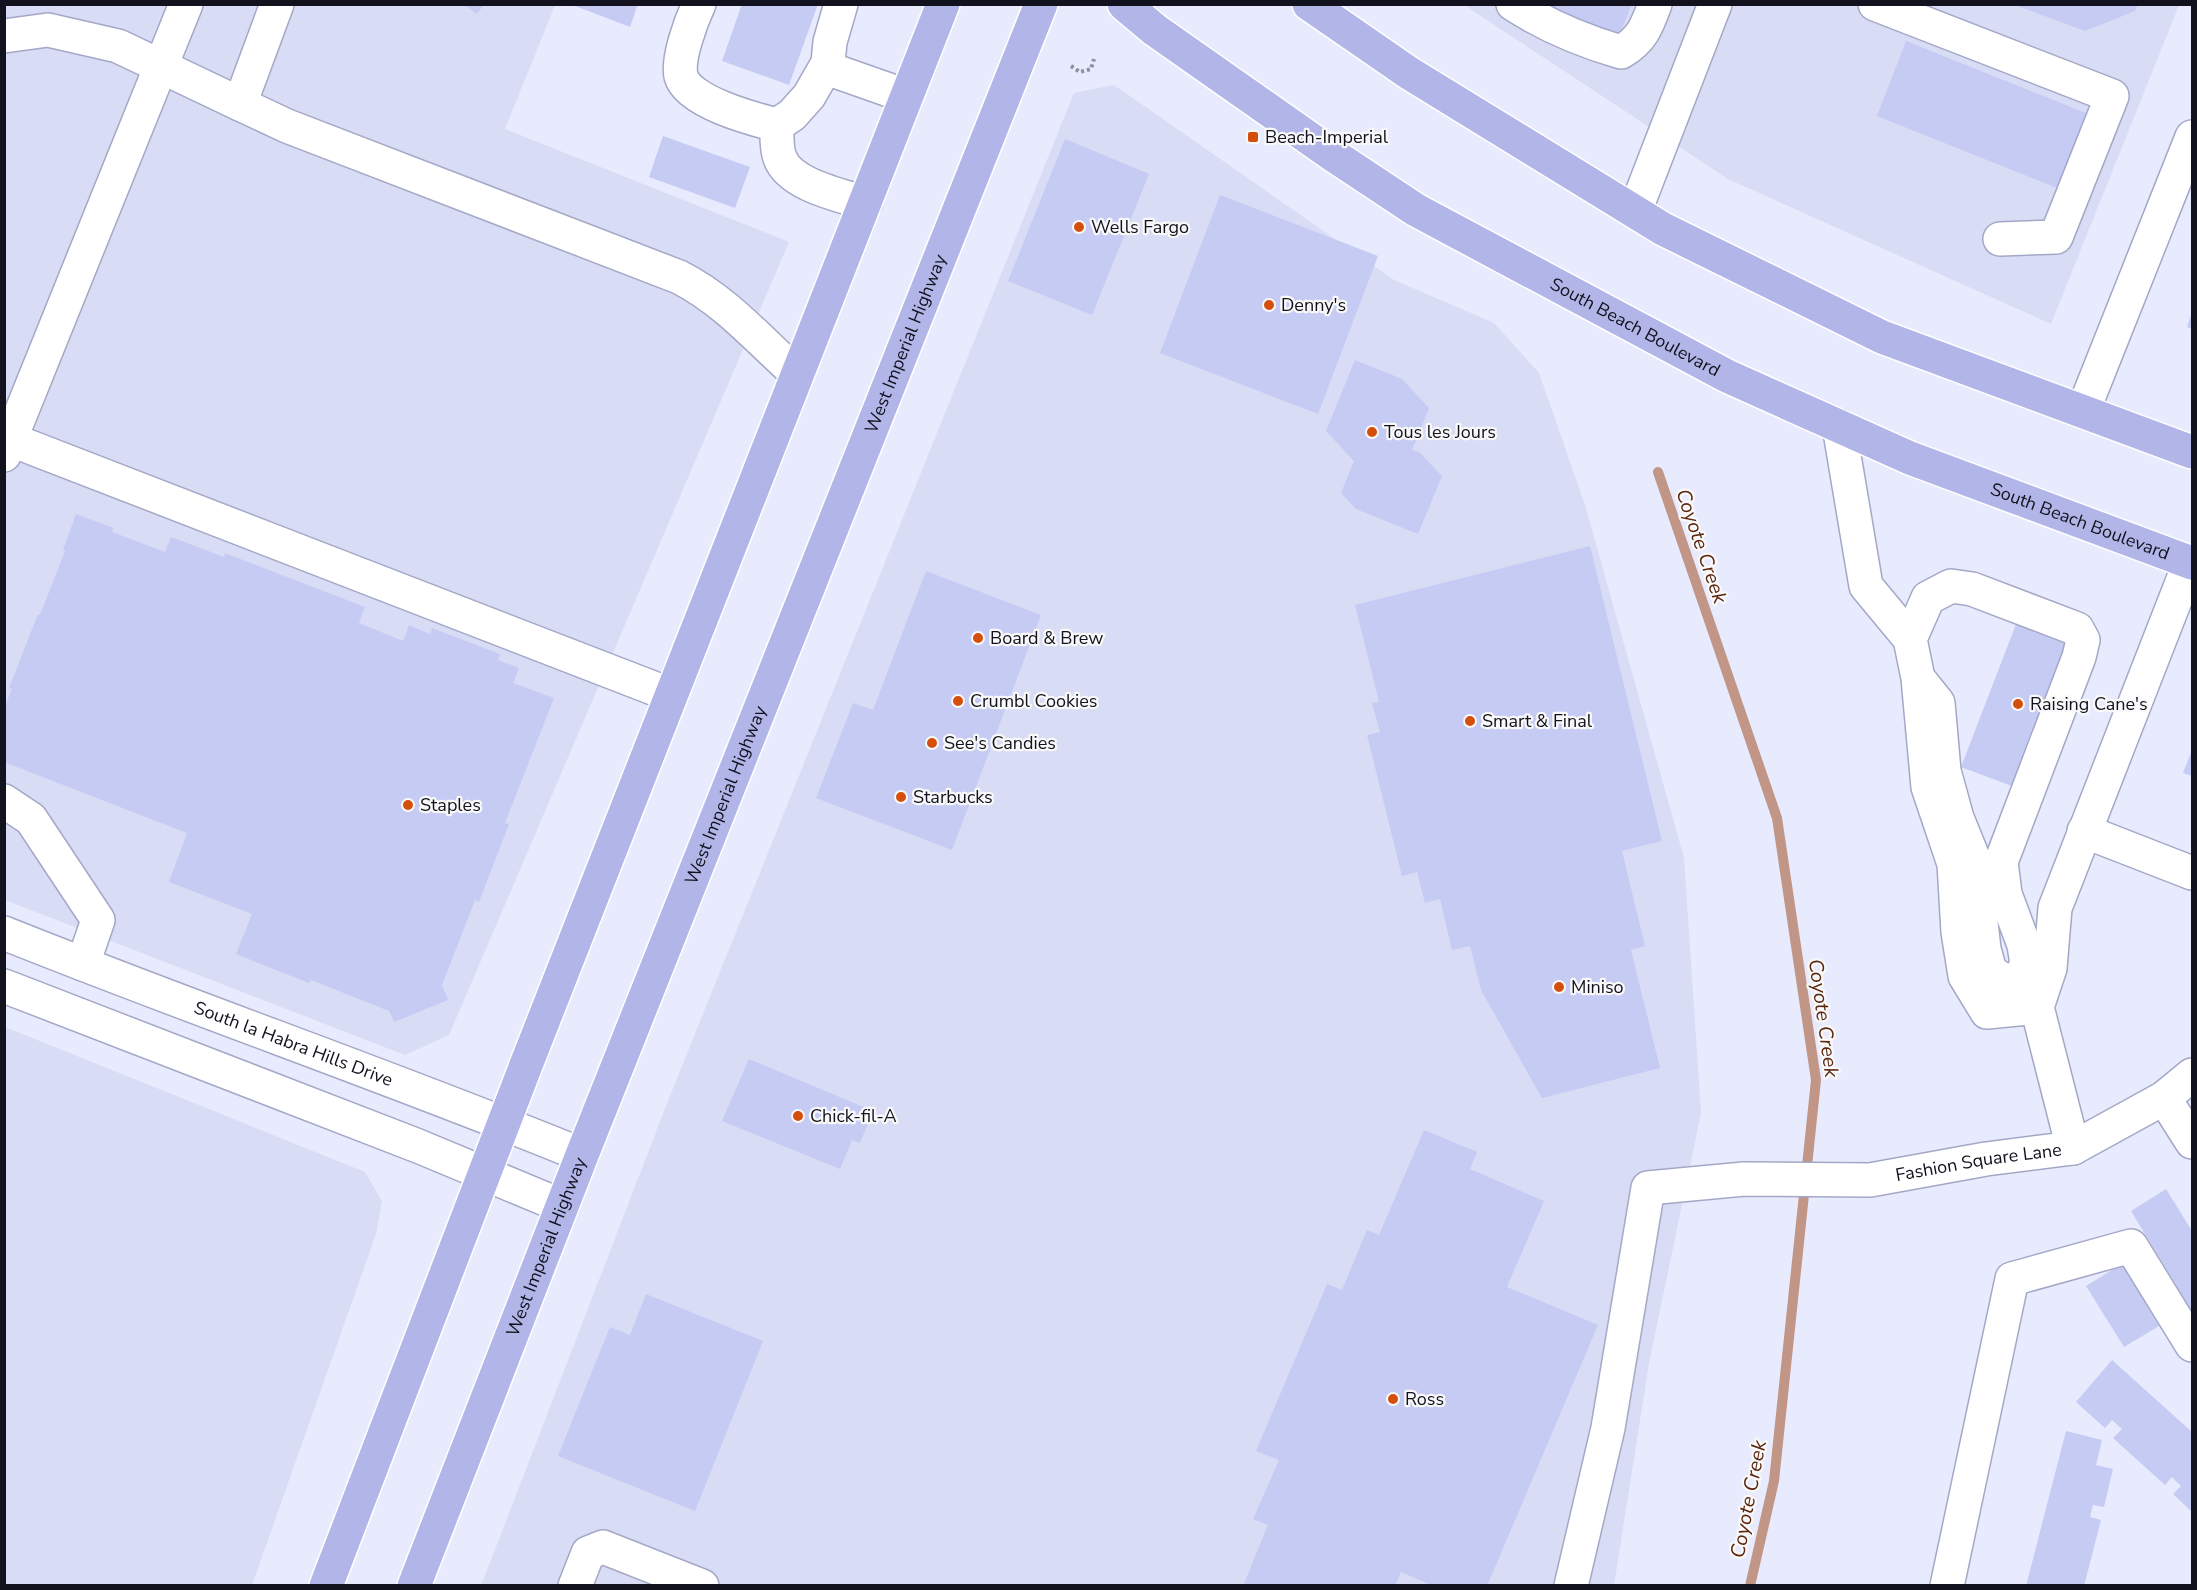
<svg xmlns="http://www.w3.org/2000/svg" width="2197" height="1590" font-family="'Nunito Sans',sans-serif">
<style>
.built{fill:#d8dcf4}
.lines{fill:none;stroke-linecap:round;stroke-linejoin:round}
.stream{stroke:#c19686;stroke-width:10}
.building{fill:#c6cbf4}
.minor-casing{stroke:#a4a8c7;stroke-width:36}
.major-casing{stroke:#fff;stroke-width:36}
.path{stroke:#8d8f9f;stroke-width:4;stroke-dasharray:3 3;stroke-linecap:butt}
.minor{stroke:#fff;stroke-width:33}
.major{stroke:#b2b5e7;stroke-width:33}
.poi-dot{fill:#d44f0c;stroke:#f9f9f9;stroke-width:2}
.labels{text-anchor:middle;stroke-width:4.5;stroke-linejoin:round;paint-order:stroke}
.poi-label{font-size:18px;fill:#11121d;stroke:#f9f9f9;text-anchor:start}
.street-label{font-size:18px;fill:#11121d;stroke:#f9f9f9}
.water-label{font-size:20px;font-style:italic;fill:#5b250f;stroke:#f9f9f9}
</style>
<rect width="100%" height="100%" fill="#e8eafe"/>
<!-- built -->
<g class="built">
<path d="M 4,5 L 555,5 L 505,129 L 789,242 L 449,1035 L 405,1055 L 5,900 Z"/>
<path d="M 1464,5 L 2179,5 L 2051,324 L 1728,179 Z"/>
<path d="M 1114,85 L 1394,280 L 1494,323 L 1539,373 L 1585,505 L 1684,858 L 1701,1113 L 1649,1363 L 1614,1585 L 481,1586 L 668,1101 L 1074,93 Z"/>
<path d="M 5,1027 L 365,1172 L 382,1201 L 376,1234 L 252,1585 L 5,1585 Z"/>
</g>
<g class="lines">
<!-- stream -->
<path class="stream" d="M 1658,472 L 1777,818 L 1816,1080 L 1774,1481 L 1750,1586"/>
</g>
<!-- building -->
<g class="building">
<path d="M 463,4 L 484,4 L 477,14 Z"/>
<path d="M 570,4 L 638,4 L 630,27 Z"/>
<path d="M 742,4 L 818,4 L 789,85 L 722,61 Z"/>
<path d="M 1539,4 L 1632,4 L 1618,38 Z"/>
<path d="M 2138,4 L 2135,11 L 2085,31 L 2015,5 Z"/>
<path d="M 1906,41 L 2096,117 L 2067,192 L 1877,116 Z"/>
<path d="M 663,136 L 750,167 L 735,208 L 649,177 Z"/>
<path d="M 1065,139 L 1149,174 L 1092,315 L 1008,281 Z"/>
<path d="M 1220,195 L 1378,256 L 1318,414 L 1160,353 Z"/>
<path d="M 2192,312 L 2192,329 L 2187,327 Z"/>
<path d="M 1355,360 L 1402,379 L 1429,408 L 1412,450 L 1419,452 L 1442,476 L 1418,534 L 1356,509 L 1341,493 L 1354,461 L 1326,431 Z"/>
<path d="M 76,514 L 114,528 L 112,532 L 165,552 L 171,537 L 224,557 L 225,553 L 365,607 L 359,623 L 403,641 L 409,625 L 430,634 L 432,628 L 500,654 L 498,660 L 519,668 L 513,683 L 554,698 L 505,823 L 509,824 L 479,902 L 475,900 L 442,985 L 448,1000 L 394,1022 L 389,1011 L 311,980 L 309,983 L 236,954 L 252,914 L 169,882 L 187,833 L 4,762 L 4,708 L 12,689 L 9,688 L 38,614 L 40,615 L 65,551 L 63,550 Z"/>
<path d="M 1590,546 L 1662,841 L 1622,851 L 1645,946 L 1631,950 L 1660,1068 L 1542,1098 L 1481,990 L 1470,946 L 1452,950 L 1440,899 L 1425,903 L 1417,872 L 1402,876 L 1367,735 L 1380,732 L 1372,703 L 1379,702 L 1355,605 Z"/>
<path d="M 926,571 L 1041,615 L 952,850 L 816,798 L 853,703 L 873,710 Z"/>
<path d="M 2018,619 L 2073,640 L 2017,788 L 1961,767 Z"/>
<path d="M 2192,750 L 2192,776 L 2183,773 Z"/>
<path d="M 749,1059 L 873,1111 L 860,1143 L 852,1140 L 840,1169 L 722,1121 Z"/>
<path d="M 1424,1130 L 1477,1152 L 1470,1169 L 1544,1201 L 1507,1287 L 1598,1325 L 1487,1586 L 1433,1586 L 1401,1572 L 1395,1586 L 1243,1586 L 1268,1525 L 1253,1519 L 1279,1460 L 1256,1451 L 1327,1284 L 1342,1290 L 1367,1230 L 1379,1235 Z"/>
<path d="M 2166,1189 L 2192,1231 L 2192,1311 L 2131,1211 Z"/>
<path d="M 2122,1264 L 2159,1326 L 2124,1347 L 2086,1286 Z"/>
<path d="M 646,1294 L 763,1341 L 695,1511 L 558,1456 L 610,1327 L 630,1335 Z"/>
<path d="M 2112,1360 L 2192,1432 L 2192,1512 L 2173,1494 L 2181,1486 L 2172,1477 L 2165,1485 L 2113,1438 L 2122,1429 L 2112,1420 L 2105,1428 L 2076,1402 Z"/>
<path d="M 2066,1431 L 2102,1440 L 2096,1465 L 2113,1469 L 2104,1507 L 2093,1505 L 2090,1517 L 2101,1520 L 2084,1586 L 2026,1586 Z"/>
</g>
<g class="lines">
<!-- minor casing -->
<g class="minor-casing">
<g id="minor">
<path d="M 277,4 L 240,104 L 287,126 L 679,277 C 726,301 758,339 797,374"/>
<path d="M 699,4 C 691,21 677,59 681,76 C 688,102 753,119 777,125 L 792,115 L 809,96 L 828,63 L 830,42 L 841,4"/>
<path d="M 1513,4 C 1547,26 1583,41 1621,52 C 1642,40 1647,26 1655,4"/>
<path d="M 1875,4 L 2112,96 L 2056,237 L 2000,239"/>
<path d="M 4,36 L 48,30 L 118,46 L 240,104"/>
<path d="M 828,63 L 832,70 L 906,96"/>
<path d="M 777,125 C 777,135 776,148 780,158 C 790,185 840,195 865,203"/>
<path d="M 1635,211 L 1715,4"/>
<path d="M 2083,411 L 2192,137"/>
<path d="M 1839,426 L 1866,586 L 1910,639"/>
<path d="M 4,437 L 671,695"/>
<path d="M 4,455 L 186,4"/>
<path d="M 1918,678 L 1938,703 L 1944,771 L 1957,818 L 1974,860 L 1984,949 L 1990,971 L 2006,982 L 2020,977 L 2027,964 L 2024,945 L 2005,894 L 2001,862 L 2079,657 L 2083,640 L 2077,629 L 1972,589 L 1951,586 L 1928,598 L 1910,639 L 1918,678 L 1928,787 L 1954,864 L 1958,932 L 1965,976 L 1987,1012 L 2037,1007"/>
<path d="M 4,801 L 31,819 L 98,920 L 83,964"/>
<path d="M 2084,831 L 2192,873"/>
<path id="s1" d="M 4,933 C 196,1010 391,1077 582,1155"/>
<path d="M 4,986 L 418,1146 L 562,1206"/>
<path d="M 2164,1098 L 2192,1142"/>
<path d="M 2073,1148 L 2037,1007 L 2050,968 L 2055,908 L 2190,562"/>
<path d="M 575,1586 L 588,1553 L 603,1547 L 702,1586"/>
<path id="s2" d="M 1571,1586 L 1608,1428 L 1648,1188 L 1744,1179 L 1870,1180 L 1986,1159 L 2073,1148 L 2164,1098 L 2192,1075"/>
<path d="M 1947,1586 L 2012,1279 L 2131,1246 L 2192,1345"/>
</g>
</g>
<!-- major casing -->
<g class="major-casing">
<g id="major">
<path id="s3" d="M 1124,4 L 1155,30 L 1333,155 L 1416,210 L 1727,376 L 1910,458 L 2192,563"/>
<path d="M 1309,4 L 1409,73 L 1663,229 L 1882,337 L 2192,452"/>
<path d="M 326,1586 L 526,1065 L 943,4"/>
<path id="s4" d="M 414,1586 L 582,1155 L 1041,4"/>
</g>
</g>
<!-- path -->
<path class="path" d="M 1071,66 L 1080,72 L 1091,69 L 1094,59"/>
<!-- minor -->
<use href="#minor" class="minor"/>
<!-- major -->
<use href="#major" class="major"/>
</g>
<!-- markers -->
<g class="poi-dot">
<rect x="1247" y="131" width="12" height="12" rx="3"/>
<circle cx="1079" cy="227" r="6"/>
<circle cx="1269" cy="305" r="6"/>
<circle cx="1372" cy="432" r="6"/>
<circle cx="978" cy="638" r="6"/>
<circle cx="958" cy="701" r="6"/>
<circle cx="2018" cy="704" r="6"/>
<circle cx="1470" cy="721" r="6"/>
<circle cx="932" cy="743" r="6"/>
<circle cx="901" cy="797" r="6"/>
<circle cx="408" cy="805" r="6"/>
<circle cx="1559" cy="987" r="6"/>
<circle cx="798" cy="1116" r="6"/>
<circle cx="1393" cy="1399" r="6"/>
</g>
<g class="labels">
<!-- poi labels -->
<g class="poi-label">
<text x="1265" y="143">Beach-Imperial</text>
<text x="1091" y="233">Wells Fargo</text>
<text x="1281" y="311">Denny's</text>
<text x="1384" y="438">Tous les Jours</text>
<text x="990" y="644">Board &amp; Brew</text>
<text x="970" y="707">Crumbl Cookies</text>
<text x="2030" y="710">Raising Cane's</text>
<text x="1482" y="727">Smart &amp; Final</text>
<text x="944" y="749">See's Candies</text>
<text x="913" y="803">Starbucks</text>
<text x="420" y="811">Staples</text>
<text x="1571" y="993">Miniso</text>
<text x="810" y="1122">Chick-fil-A</text>
<text x="1405" y="1405">Ross</text>
</g>
<!-- street labels -->
<g class="street-label">
<text dy="6" stroke="none"><textPath href="#s3" startOffset="606">South Beach Boulevard</textPath></text>
<text dy="6" stroke="none"><textPath href="#s4" startOffset="1336">West Imperial Highway</textPath></text>
<text dy="6" stroke="none"><textPath href="#s3" startOffset="1092">South Beach Boulevard</textPath></text>
<text dy="6" stroke="none"><textPath href="#s4" startOffset="850">West Imperial Highway</textPath></text>
<text dy="6" stroke="none"><textPath href="#s1" startOffset="310">South la Habra Hills Drive</textPath></text>
<text dy="6" stroke="none"><textPath href="#s2" startOffset="738">Fashion Square Lane</textPath></text>
<text dy="6" stroke="none"><textPath href="#s4" startOffset="364">West Imperial Highway</textPath></text>
</g>
<!-- water labels -->
<g class="water-label">
<text transform="translate(1702 546) rotate(71)" y="7">Coyote Creek</text>
<text transform="translate(1824 1018) rotate(82)" y="7">Coyote Creek</text>
<text transform="translate(1748 1499) rotate(-79)" y="7">Coyote Creek</text>
</g>
</g>
<!-- border -->
<rect width="2197" height="1590" fill="none" stroke="#11121d" stroke-width="12"/>
</svg>
